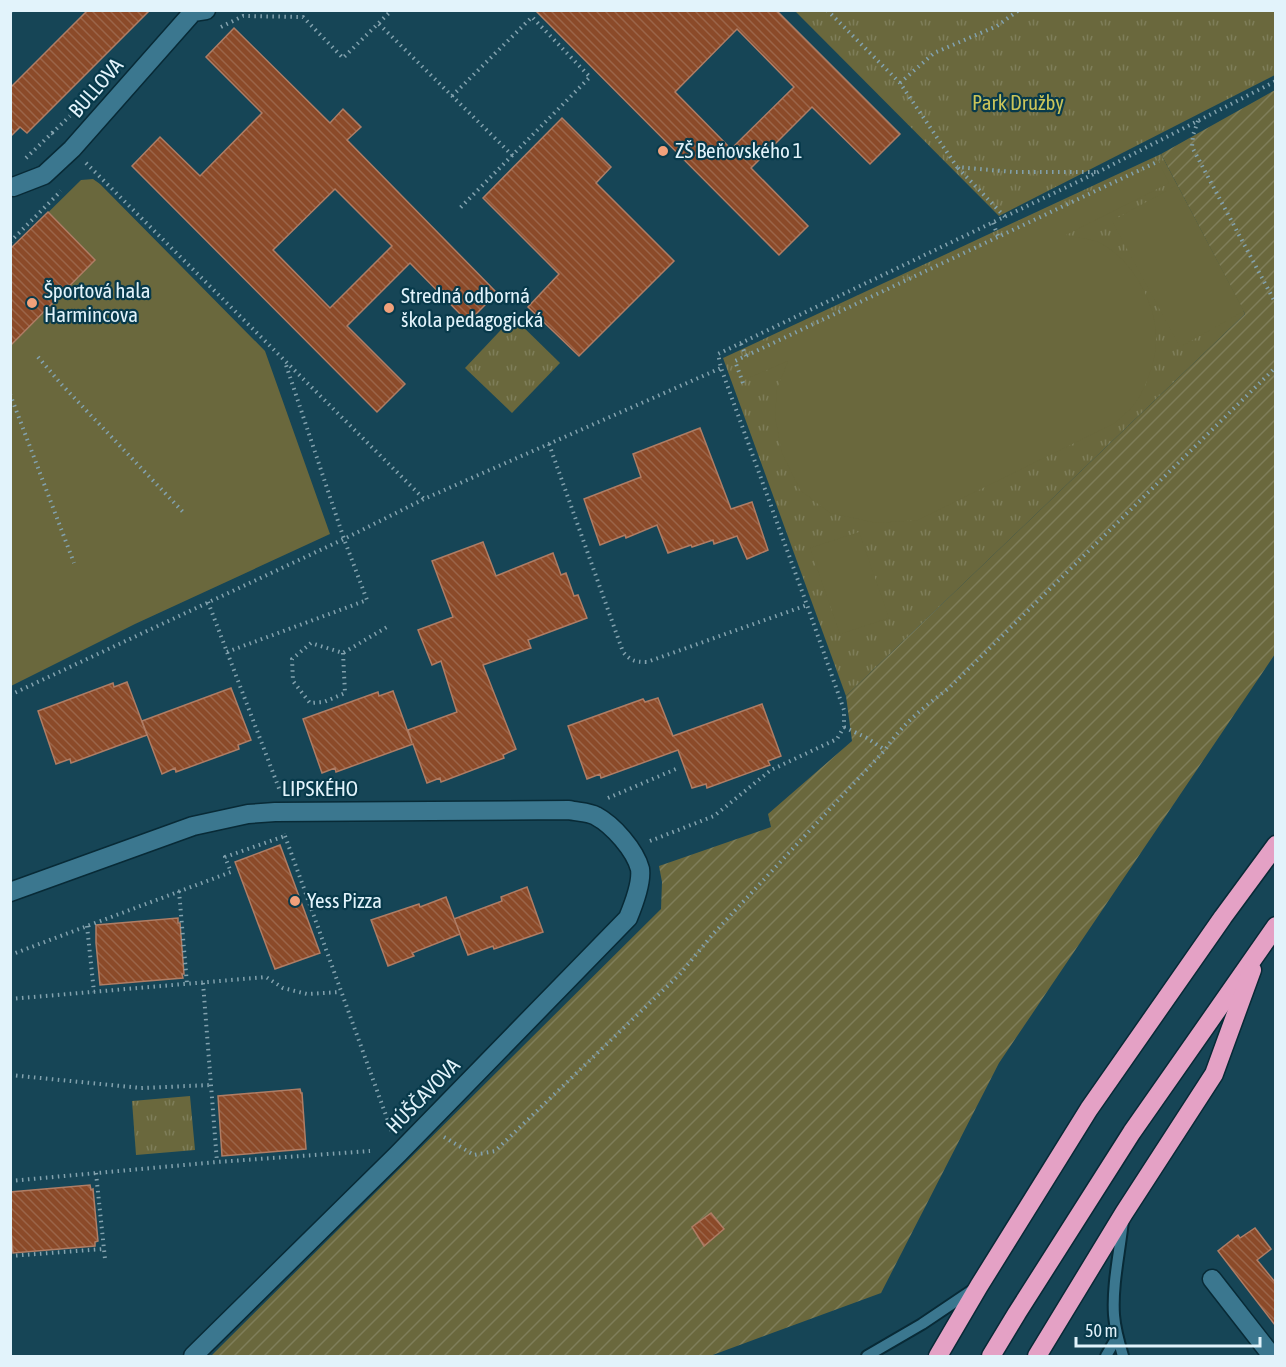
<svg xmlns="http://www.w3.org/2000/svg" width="1286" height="1367" font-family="'Asap Condensed',sans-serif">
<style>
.grass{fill:url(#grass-tufts)}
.garden{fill:url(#garden-furrows)}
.pitch{fill:#6a683d}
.building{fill:url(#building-back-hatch);stroke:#af7d65;stroke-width:1.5;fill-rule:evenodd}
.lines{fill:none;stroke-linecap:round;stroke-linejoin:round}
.lane-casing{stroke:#082a36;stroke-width:14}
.street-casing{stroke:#082a36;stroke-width:21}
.highway-casing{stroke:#082a36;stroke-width:21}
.path{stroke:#83a2ae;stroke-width:4;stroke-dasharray:1.5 4.5;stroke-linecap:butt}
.lane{stroke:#3b778f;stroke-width:10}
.street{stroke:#3b778f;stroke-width:18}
.highway{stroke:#e4a1c5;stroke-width:18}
.poi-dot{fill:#f1a17b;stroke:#083a4b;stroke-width:2}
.labels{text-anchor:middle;stroke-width:4.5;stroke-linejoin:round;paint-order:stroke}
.street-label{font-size:21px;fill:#e2f3fb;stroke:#083a4b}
.park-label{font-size:21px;fill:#cac55a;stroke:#083a4b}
.poi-label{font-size:21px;fill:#e2f3fb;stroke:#083a4b;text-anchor:start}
</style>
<defs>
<pattern id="grass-tufts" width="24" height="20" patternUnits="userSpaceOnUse" patternTransform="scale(1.5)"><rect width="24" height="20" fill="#6a683d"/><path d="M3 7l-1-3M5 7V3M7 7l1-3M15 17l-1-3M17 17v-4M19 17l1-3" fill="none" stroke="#7f7e5a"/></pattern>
<pattern id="garden-furrows" width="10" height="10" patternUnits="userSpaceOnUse" patternTransform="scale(1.5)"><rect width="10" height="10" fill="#6a683d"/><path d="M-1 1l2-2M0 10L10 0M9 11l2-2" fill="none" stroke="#7f7e5a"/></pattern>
<pattern id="building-back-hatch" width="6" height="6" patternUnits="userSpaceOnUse" patternTransform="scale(1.5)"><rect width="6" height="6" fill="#8b4a29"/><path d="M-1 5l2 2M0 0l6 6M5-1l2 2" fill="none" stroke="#9b6549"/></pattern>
</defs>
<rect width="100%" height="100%" fill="#164556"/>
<!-- grass -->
<g class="grass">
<path d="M 795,11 L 1275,11 L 1275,75 L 999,216 Z"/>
<path d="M 1161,154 L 1245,314 L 846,696 L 723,358 Z"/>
<path d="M 513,317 L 560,363 L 512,413 L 465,368 Z"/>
<path d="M 190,1096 L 195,1150 L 136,1155 L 132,1101 Z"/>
</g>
<!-- garden -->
<path class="garden" d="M 1275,90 L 1275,654 L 999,1063 L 881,1293 L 710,1356 L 211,1356 L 661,909 L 662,882 L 659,866 L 771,827 L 768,814 L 852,741 L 846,696 L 1245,314 L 1161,154 Z"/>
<!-- pitch -->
<g class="pitch">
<path d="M 1159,163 L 1169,183 L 1066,235 C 1076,238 1088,238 1098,242 C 1132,258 1158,305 1156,342 C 1156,359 1147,385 1138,399 C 1133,408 1123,415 1115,423 L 918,520 L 877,523 L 830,513 L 800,490 L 782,453 L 775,417 L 777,389 L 788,361 L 744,380 L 737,362 Z"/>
<path d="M 93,179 L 100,184 L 265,351 L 330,534 L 135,624 L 11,686 L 11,249 L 81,180 Z"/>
<path d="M 1177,185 L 1244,311 L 1180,347 L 1112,221 Z"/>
<path d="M 859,532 L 889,618 L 840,634 L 810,548 Z"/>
</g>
<!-- building -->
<g class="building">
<path d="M 88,10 L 150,10 L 27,133 L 20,127 L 10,137 L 10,88 Z"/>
<path d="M 535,10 L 776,10 L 900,134 L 870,164 L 812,107 L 751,168 L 808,226 L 779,255 ZM 737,29 L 794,87 L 731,149 L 675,92 Z"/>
<path d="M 234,28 L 330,123 L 343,109 L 361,127 L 347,140 L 497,293 L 468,322 L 410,263 L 347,326 L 405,384 L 377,412 L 132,166 L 160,137 L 200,176 L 262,113 L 206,57 ZM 335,189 L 392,246 L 330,308 L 273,250 Z"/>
<path d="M 562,118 L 611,167 L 596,183 L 674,261 L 579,356 L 528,307 L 559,274 L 483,198 Z"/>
<path d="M 48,212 L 95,260 L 10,346 L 10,249 Z"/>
<path d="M 700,428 L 731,509 L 752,502 L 768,550 L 747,559 L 737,536 L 714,544 L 713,540 L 692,547 L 691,545 L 668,553 L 657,525 L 626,538 L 625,535 L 600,545 L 584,499 L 641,477 L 633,454 Z"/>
<path d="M 483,542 L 496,576 L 553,553 L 561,575 L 566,573 L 574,596 L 578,595 L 587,618 L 528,640 L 531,648 L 483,665 L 516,749 L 503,755 L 504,758 L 441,782 L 440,778 L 427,783 L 413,744 L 336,772 L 335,768 L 322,773 L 303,719 L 378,692 L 379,696 L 393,691 L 412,743 L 408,730 L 457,712 L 441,661 L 432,665 L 418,630 L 453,617 L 432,561 Z"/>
<path d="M 127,682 L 147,735 L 71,763 L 70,759 L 56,764 L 38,711 L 113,683 L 114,687 Z"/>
<path d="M 231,688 L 251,740 L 238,745 L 239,749 L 176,772 L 175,768 L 162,774 L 142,721 Z"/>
<path d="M 658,698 L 673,736 L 762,704 L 781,756 L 768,761 L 770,765 L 707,788 L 706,784 L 692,788 L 678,750 L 601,778 L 600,774 L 587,779 L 568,726 L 643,699 L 645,702 Z"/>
<path d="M 280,845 L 320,953 L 275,969 L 235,862 Z"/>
<path d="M 527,887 L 543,932 L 494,949 L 493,946 L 468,955 L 454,919 L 502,901 L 501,897 Z"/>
<path d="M 446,897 L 460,934 L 412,953 L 414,956 L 388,966 L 371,920 L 419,904 L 420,907 Z"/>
<path d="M 178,918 L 178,923 L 180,923 L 184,974 L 182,974 L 183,978 L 100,985 L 96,943 L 96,925 Z"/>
<path d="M 300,1089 L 301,1093 L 302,1093 L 306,1149 L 222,1156 L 218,1096 Z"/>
<path d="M 90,1185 L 91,1190 L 93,1189 L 98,1241 L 95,1242 L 95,1246 L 13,1253 L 10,1223 L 10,1192 Z"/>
<path d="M 711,1213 L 724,1229 L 704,1246 L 692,1227 Z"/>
<path d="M 1255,1228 L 1271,1249 L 1257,1260 L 1275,1282 L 1275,1325 L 1218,1251 L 1238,1235 L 1240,1238 Z"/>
</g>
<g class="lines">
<!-- lane casing -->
<g class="lane-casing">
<g id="lane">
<path d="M 1123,1220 C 1120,1251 1112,1284 1114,1315 C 1115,1329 1119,1343 1123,1356"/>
<path d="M 867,1356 L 922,1324 L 974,1289"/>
<path d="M 1106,1356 L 1117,1337"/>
</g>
</g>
<!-- street casing -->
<g class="street-casing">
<g id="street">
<path d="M 10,186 L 13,187 L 44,175 L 72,149 L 193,12 L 206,10"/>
<path d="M 10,892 L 193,826 L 248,814 L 275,812 L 569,810 C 577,812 589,812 596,816 C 613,825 635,850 640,869 C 642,883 633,906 628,918 L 398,1154 L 193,1356"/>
<path d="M 1212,1279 L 1272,1356"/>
</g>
</g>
<!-- highway casing -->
<g class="highway-casing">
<g id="highway">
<path d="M 938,1356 L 979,1286 L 1089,1109 L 1223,917 L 1276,845"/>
<path d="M 991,1356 L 1017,1313 L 1132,1132 L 1276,926"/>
<path d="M 1037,1356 L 1124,1213 L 1214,1074 L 1252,970"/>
</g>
</g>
<!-- path -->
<g class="path">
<path d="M 827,10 L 900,83 L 957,167 L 1013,172 L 1097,172"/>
<path d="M 10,12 L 12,10"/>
<path d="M 379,24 L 513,156"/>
<path d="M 221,27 L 243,16 L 303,17 L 343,58 L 392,10"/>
<path d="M 900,83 L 934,53 L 997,26 L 1019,10"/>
<path d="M 452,96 L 532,17 L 590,77 L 459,209"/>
<path d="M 1198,121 L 1193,135 L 1192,147 L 1276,304"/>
<path d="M 52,133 L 70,116"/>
<path d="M 26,158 L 52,133 L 56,136"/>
<path d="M 86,163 L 424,499"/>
<path d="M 958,168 L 1005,217"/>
<path d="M 993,223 L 998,236"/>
<path d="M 10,242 L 61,191"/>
<path d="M 741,344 L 746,356"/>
<path d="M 38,357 L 62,385 L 183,512"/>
<path d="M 743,383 L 735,361 L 1159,161"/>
<path d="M 10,394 L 74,563"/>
<path d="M 549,444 L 623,652 C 631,661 635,662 647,662 L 807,605"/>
<path d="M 208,602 L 280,791"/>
<path d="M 227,652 L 367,600 L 344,539 L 285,362"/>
<path d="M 343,653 L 345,693 L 324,702 L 310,703 L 293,681 L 292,659 L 311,643 L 343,653 L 387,627"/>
<path d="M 10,695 L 344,539 L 424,499 L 721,368"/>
<path d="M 844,727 L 867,738 L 885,750"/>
<path d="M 608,798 L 676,769"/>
<path d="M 285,836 L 392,1132"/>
<path d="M 650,841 L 714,816 L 771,770 L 837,739 L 844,727 L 844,710 L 807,605 L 721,368 L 718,354 L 1098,172 L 1276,81"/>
<path d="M 179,891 L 187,984"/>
<path d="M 87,926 L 94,992"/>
<path d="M 10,955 L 231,872 L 225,857 L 285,836 L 284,834"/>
<path d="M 203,983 L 217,1162"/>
<path d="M 10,999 L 266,977 L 283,988 L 307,994 L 341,992"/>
<path d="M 10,1075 L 141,1088 L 211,1085"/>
<path d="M 444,1137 L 474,1155 L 495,1151 L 680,974 L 713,934 L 885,750 C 902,724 924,707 949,688 L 1276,367"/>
<path d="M 96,1173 L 105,1259"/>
<path d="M 10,1181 L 217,1162 L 370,1151"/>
<path d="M 10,1256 L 103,1249"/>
</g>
<!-- lane -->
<use href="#lane" class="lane"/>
<!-- street -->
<use href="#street" class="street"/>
<!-- highway -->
<use href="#highway" class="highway"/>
</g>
<!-- markers -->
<g class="poi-dot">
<circle cx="663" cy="151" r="6"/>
<circle cx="32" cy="303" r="6"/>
<circle cx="389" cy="308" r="6"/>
<circle cx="295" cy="901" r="6"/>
</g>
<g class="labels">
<!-- street labels -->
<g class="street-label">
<text transform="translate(96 88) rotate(-49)" y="7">BULLOVA</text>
<text x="320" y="796">LIPSKÉHO</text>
<text transform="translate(423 1096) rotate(-46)" y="7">HÚŠČAVOVA</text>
</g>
<!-- park labels -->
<g class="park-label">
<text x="1018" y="110">Park Družby</text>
</g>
<!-- poi labels -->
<g class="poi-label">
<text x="675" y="158">ZŠ Beňovského 1</text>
<text x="44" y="298">Športová hala<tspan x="44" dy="24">Harmincova</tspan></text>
<text x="401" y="303">Stredná odborná<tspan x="401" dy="24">škola pedagogická</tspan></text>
<text x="307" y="908">Yess Pizza</text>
</g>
</g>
<!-- border -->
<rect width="1286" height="1367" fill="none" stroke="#e2f3fb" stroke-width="24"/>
<!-- scale -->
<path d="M1076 1337v9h184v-9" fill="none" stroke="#e2f3fb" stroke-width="3"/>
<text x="1085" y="1337" font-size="18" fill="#e2f3fb" stroke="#083a4b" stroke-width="4.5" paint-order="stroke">50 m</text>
</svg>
